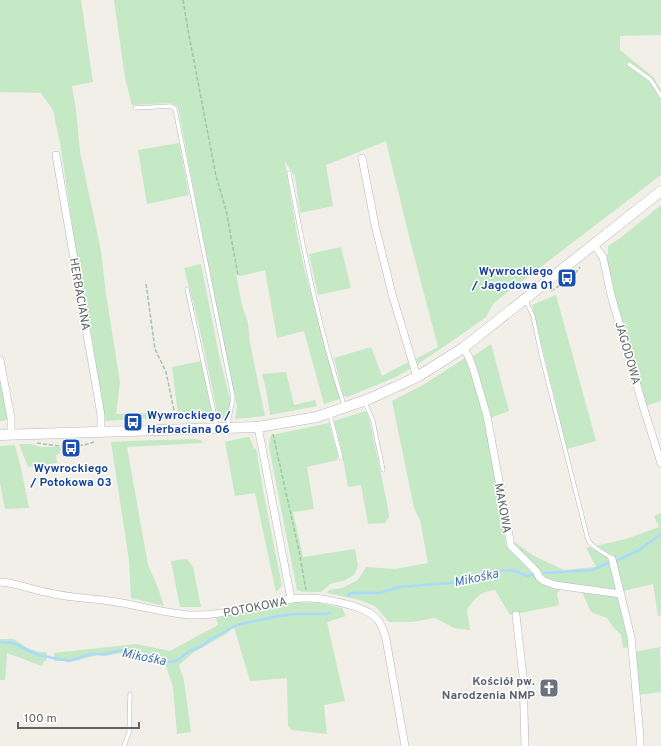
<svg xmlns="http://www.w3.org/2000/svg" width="661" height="746" font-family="Overpass,sans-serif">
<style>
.green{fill:#c5e8c5}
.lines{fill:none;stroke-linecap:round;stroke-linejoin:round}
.stream{stroke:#aadaff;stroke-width:2.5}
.lane-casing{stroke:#b5b8bc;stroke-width:4.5}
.street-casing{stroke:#b5b8bc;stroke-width:8}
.secondary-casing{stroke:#b6babf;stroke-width:11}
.path{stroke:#9cc7a9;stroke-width:1.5;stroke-dasharray:4 2;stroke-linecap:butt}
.lane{stroke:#fff;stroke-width:3.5}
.street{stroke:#fff;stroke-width:7}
.secondary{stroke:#fff;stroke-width:10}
.labels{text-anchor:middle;stroke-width:3;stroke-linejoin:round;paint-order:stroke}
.transit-label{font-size:12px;font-weight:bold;fill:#164399;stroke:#fff;text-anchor:end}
.street-label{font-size:12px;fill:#5f6368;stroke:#fff}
.worship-label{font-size:12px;font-weight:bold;fill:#5b616d;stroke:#fff;text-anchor:end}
.water-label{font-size:13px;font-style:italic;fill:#4174aa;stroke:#fff}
</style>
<rect width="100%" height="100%" fill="#f1efe8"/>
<!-- green -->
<g class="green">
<path d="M 0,0 L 81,0 L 93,82 L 72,86 L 76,110 L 80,152 L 101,251 L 106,294 L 120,382 L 116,414 L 147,413 L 178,414 L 172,367 L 201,361 L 213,420 L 140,419 L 105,421 L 88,313 L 75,245 L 61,148 L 53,110 L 41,93 L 0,92 Z"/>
<path d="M 114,0 L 661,0 L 661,35 L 620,36 L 620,50 L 653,77 L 661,90 L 661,175 L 500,298 L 493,304 L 486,317 L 455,339 L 418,364 L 416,359 L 438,347 L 410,240 L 386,141 L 326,165 L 333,206 L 300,213 L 295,176 L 285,162 L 297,235 L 305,272 L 340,399 L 324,404 L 304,331 L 277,338 L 265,270 L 240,276 L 236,274 L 242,305 L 248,323 L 250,343 L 265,416 L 235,419 L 237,406 L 226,360 L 178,107 L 171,103 L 132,105 L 125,78 Z"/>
<path d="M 179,143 L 189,195 L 147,204 L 138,150 Z"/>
<path d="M 661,205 L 661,401 L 645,406 L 605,258 L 608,253 L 608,246 L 619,239 Z"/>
<path d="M 341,247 L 351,288 L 318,295 L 309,254 Z"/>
<path d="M 201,264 L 220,360 L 231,403 L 227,419 L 219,420 L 197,317 L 184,268 Z"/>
<path d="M 556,295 L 596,441 L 567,449 L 532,305 Z"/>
<path d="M 491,344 L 509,411 L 490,418 L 472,357 Z"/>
<path d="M 371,347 L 382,376 L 408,362 L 410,369 L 396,377 L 347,397 L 343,395 L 334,358 Z"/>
<path d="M 465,358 L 473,376 L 485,419 L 506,545 L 521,559 L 538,581 L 560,589 L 557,594 L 559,604 L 556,606 L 510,615 L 495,590 C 479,592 475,598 467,610 L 470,630 L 454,628 L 435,618 L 412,622 L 389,622 L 375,606 L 356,599 L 327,593 L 329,590 L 342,588 L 358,580 L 366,567 L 395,569 L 428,563 L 420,520 L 414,508 L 392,401 L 423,385 Z"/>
<path d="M 286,372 L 294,405 L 315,400 L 317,406 L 270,415 L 266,389 L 262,374 Z"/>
<path d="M 0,373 L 8,415 L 7,420 L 0,421 Z"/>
<path d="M 366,411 L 369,418 L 387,503 L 389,517 L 385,523 L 368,524 L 361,485 L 348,487 L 341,448 L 334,421 Z"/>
<path d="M 329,423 L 338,456 L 337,460 L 307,467 L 314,509 L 293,512 L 303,557 L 355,549 L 358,566 L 354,575 L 345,580 L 330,584 L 321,592 C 313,592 304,593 297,590 L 269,447 L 270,437 L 272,435 Z"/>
<path d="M 247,437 L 250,438 L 254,449 L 256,448 L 264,495 L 282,586 L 276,592 L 255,493 L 235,496 L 225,442 Z"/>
<path d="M 193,439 L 201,440 L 203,443 L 127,447 L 148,565 L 158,588 L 164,606 L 131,598 L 129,560 L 111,442 L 131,441 Z"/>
<path d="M 19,444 L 31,444 L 41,447 L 61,447 L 60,454 L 56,455 L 57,463 L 28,467 Z"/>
<path d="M 15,445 L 21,468 L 29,508 L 5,509 L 0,483 L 0,446 Z"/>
<path d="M 661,513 L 661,615 L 658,616 L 653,584 L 623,591 L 614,556 L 596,546 L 626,539 L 659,527 L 654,516 Z"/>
<path d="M 513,541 L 534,556 L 564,570 L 596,567 L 586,548 L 590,547 L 602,555 L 608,557 L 619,592 L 552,582 L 544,578 L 514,547 Z"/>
<path d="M 187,559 L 193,567 L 201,607 L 180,607 L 171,561 Z"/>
<path d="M 582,592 L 617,595 L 619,598 L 630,647 L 623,648 L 621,635 L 614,628 L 607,618 L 591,612 Z"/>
<path d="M 299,602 L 319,603 L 342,608 L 346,616 L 327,622 L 345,701 L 324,705 L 327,734 L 292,730 L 288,726 L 287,678 L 250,681 L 234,627 L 226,634 L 194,652 L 179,665 L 184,681 L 191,732 L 177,734 L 173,687 L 165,663 L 134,655 L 121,653 L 105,656 L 97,655 L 76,661 L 54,661 L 54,653 L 136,644 L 170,651 L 218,625 L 216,618 Z"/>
<path d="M 0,639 L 14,639 L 29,649 L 40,652 L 47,652 L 46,661 L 44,661 L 42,666 L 7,653 L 5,680 L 0,680 Z"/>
<path d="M 660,647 L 661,692 L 638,695 L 634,652 Z"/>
</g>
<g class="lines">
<!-- stream -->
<g class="stream">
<path d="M 544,573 L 592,570 L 610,562 L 616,561 L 639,550 L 661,534"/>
<path d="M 348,596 L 351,593 L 379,593 L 400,587 L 461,582 L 492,572 L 511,570 L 528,576 L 533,574"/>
<path d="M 0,642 L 13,643 L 38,655 L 69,661 L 90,654 L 105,654 L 121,650 L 171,662 L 178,660 L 188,652 L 202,646 L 211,639 L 237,625 L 278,616 L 297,614 L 327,614 L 330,612"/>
</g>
<!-- lane casing -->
<g class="lane-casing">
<g id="lane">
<path d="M 629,64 L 651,80 L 661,96"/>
<path d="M 135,108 L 171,106 L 175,109 L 233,397 C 232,408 228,417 228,428"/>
<path d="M 289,173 C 304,251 319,330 344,405"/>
<path d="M 187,289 L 217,426"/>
<path d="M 525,299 L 533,316 L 541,354 L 588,540 C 594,550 604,551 612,559"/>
<path d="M 365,402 L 373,421 L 383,470"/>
<path d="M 330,415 L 341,458"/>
<path d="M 124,746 L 129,733 L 130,694"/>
</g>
</g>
<!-- street casing -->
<g class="street-casing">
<g id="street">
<path d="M 56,155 L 101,415 L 101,432"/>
<path d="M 362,158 L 375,225 L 392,294 L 417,377"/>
<path d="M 593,244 L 603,257 L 611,295 L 643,406 L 661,463"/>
<path d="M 463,348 L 469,357 L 473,368 L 487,416 L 511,546 L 537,572 L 539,577 L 544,581 L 555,585 L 621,594"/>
<path d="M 0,360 L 11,418 L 11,435"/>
<path d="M 258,427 L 291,599"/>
<path d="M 612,559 L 631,637 L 640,737 L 640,746"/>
<path d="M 0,582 C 17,583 33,590 50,593 C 70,598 90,598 110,601 C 137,605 163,613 190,615 C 238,617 281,591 328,600 C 343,603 367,607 378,620 C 382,625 384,632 386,639 L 405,746"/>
<path d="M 516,615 L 523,676 L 525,746"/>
</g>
</g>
<!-- secondary casing -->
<g class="secondary-casing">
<path id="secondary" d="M 0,435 L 258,427 L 317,417 L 369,399 L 417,377 L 463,348 L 661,191"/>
</g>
<!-- path -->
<g class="path">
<path d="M 183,0 L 188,30 L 216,176 L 226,210 L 238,275"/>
<path d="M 146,284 L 155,349 L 166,372 L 176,420"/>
<path d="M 551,291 C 562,284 573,278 580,267"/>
<path d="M 273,434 L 299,551 L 306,590"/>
<path d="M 37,443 C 56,446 75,449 94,442"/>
</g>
<!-- lane -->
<use href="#lane" class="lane"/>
<!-- street -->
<use href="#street" class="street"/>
<!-- secondary -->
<use href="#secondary" class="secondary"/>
</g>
<!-- icons -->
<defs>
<g id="bus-square" transform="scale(1)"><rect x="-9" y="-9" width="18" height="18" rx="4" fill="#1a4fb4" stroke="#fff"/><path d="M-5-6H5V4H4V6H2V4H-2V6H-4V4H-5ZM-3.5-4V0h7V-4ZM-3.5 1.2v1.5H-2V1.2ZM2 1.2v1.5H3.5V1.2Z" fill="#fff"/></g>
<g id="church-square" transform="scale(1)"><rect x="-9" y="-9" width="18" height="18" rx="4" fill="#6b7280" stroke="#fff"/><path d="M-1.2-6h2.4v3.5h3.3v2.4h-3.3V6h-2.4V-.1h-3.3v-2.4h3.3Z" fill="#fff"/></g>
</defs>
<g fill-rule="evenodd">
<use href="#bus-square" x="567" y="278"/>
<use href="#bus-square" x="133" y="422"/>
<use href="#bus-square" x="71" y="448"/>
<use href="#church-square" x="549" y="688"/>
</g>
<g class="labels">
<!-- transit labels -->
<g class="transit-label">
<text x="553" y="275">Wywrockiego<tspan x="553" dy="14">/ Jagodowa 01</tspan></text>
<text x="147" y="419" text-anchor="start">Wywrockiego /<tspan x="147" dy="14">Herbaciana 06</tspan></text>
<text x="71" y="472" text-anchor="middle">Wywrockiego<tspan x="71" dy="14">/ Potokowa 03</tspan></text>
</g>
<!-- street labels -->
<g class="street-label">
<text transform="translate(80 294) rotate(80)" y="4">HERBACIANA</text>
<text transform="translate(628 353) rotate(74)" y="4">JAGODOWA</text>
<text transform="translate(503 508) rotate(80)" y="4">MAKOWA</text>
<text transform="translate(255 607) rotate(-11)" y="4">POTOKOWA</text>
</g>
<!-- worship labels -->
<g class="worship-label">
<text x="535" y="685">Kościół pw.<tspan x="535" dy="14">Narodzenia NMP</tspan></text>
</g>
<!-- water labels -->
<g class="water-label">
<text transform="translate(476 577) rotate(-12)" y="5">Mikośka</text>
<text transform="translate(144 656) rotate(11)" y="5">Mikośka</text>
</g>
</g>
<!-- scale -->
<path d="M18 722v6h121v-6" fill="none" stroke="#5f6368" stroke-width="2"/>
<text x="24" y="722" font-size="12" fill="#5f6368" stroke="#ffffff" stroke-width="3" paint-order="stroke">100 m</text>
</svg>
